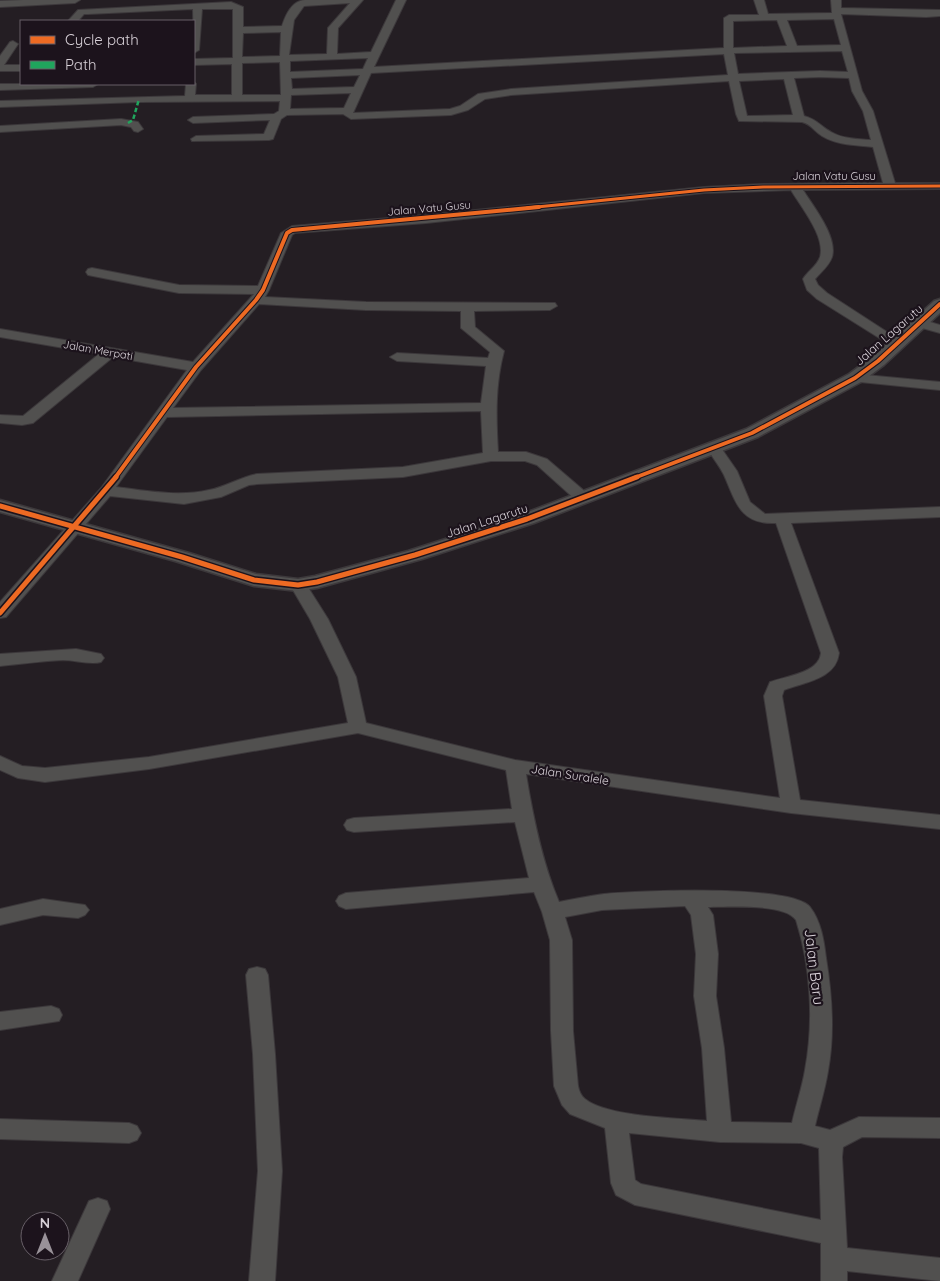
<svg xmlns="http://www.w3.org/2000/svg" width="940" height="1281" font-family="Quicksand,sans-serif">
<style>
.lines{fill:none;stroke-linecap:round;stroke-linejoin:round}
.minor-casing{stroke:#3c383b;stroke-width:2}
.tertiary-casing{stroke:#3c383b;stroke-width:3}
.minor{fill:#51504f;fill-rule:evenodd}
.tertiary{fill:#51504f;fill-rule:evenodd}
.quiet{stroke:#20a55d;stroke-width:2.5;stroke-dasharray:4.5 2.5;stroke-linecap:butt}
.cycleway-far2-casing{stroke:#1c131c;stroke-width:5}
.cycleway-far1-casing{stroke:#1c131c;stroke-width:6}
.cycleway-casing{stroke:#1c131c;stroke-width:8}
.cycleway-far2{stroke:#ed6a23;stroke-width:3}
.cycleway-far1{stroke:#ed6a23;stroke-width:4}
.cycleway{stroke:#ed6a23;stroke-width:5}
.labels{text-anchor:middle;stroke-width:4.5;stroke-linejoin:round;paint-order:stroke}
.far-street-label{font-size:11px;fill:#d8d1d8;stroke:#1c131c}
.street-label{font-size:12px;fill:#d8d1d8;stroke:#1c131c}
.near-street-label{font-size:15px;fill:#d8d1d8;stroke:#1c131c}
</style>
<rect width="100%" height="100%" fill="#241e23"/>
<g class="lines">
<!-- minor casing -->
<g class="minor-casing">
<g id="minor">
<path d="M 23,0 L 80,0 L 75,3 L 0,7 L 0,1 Z"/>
<path d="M 305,0 L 363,0 L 338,28 L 337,54 L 371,52 L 396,0 L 406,0 L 374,67 L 724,48 L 724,18 L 729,15 L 759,15 L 754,0 L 764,0 L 768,14 L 832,13 L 831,0 L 841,0 L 841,8 L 940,10 L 940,16 L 926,17 L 841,14 L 862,91 L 873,111 L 895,183 L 940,183 L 940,189 L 803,190 C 813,206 838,237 832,257 C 829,266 821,272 815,279 L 818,285 L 827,293 L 904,343 L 902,346 L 892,346 L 817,299 L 807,290 L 803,279 C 807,272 817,266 820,257 C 826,237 801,207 791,190 L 704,193 L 426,223 L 295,233 L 292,235 L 269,290 L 265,297 L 366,302 L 555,303 L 557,306 L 550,310 L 474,311 L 475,327 L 504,351 C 495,385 496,417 498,452 L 526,452 L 547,459 L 589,495 L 591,498 L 589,501 L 577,501 L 537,465 L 525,461 L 491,461 L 403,477 L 257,484 L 249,485 L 221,497 L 184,504 L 110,496 L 6,617 L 0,618 L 0,602 L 101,488 L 187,370 L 113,357 L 33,423 L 22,425 L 0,423 L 0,415 L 23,416 L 99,354 L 0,337 L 0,329 L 193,362 L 254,294 L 179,293 L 88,275 L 86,272 L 88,269 L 92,268 L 179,285 L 258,286 L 281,233 L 292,226 L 426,215 L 704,187 L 763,184 L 883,183 L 873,147 C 856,145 836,145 822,136 C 814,131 811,124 802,122 L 739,121 L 736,114 L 729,81 L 511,95 L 485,99 L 468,110 L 451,115 L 351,119 L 343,114 L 287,115 L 281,119 L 273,139 L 269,140 L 192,141 L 191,139 L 196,136 L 264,134 L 270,120 L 193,123 L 188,120 L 193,117 L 274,114 L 279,111 L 280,101 L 139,102 L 0,107 L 0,101 L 185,96 L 186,84 L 194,84 L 194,82 L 196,84 L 195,95 L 232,95 L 232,64 L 194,65 L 194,59 L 233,58 L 233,9 L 202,9 L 199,50 L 194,53 L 193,9 L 88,14 L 84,14 L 78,21 L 68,21 L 78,10 L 231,2 L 243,7 L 243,27 L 282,26 C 286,14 292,1 305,0 ZM 350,3 L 328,28 L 327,54 L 289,55 L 294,20 L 304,6 ZM 834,19 L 841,45 L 797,46 L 787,20 ZM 777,20 L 787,46 L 733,48 L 733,21 ZM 281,32 L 280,56 L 242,57 L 243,33 ZM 842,51 L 848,72 L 820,71 L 738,74 L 734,53 ZM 724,54 L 728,75 L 511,89 L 478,94 L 460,106 L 450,109 L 353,113 L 371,73 ZM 368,58 L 363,69 L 290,72 L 290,61 ZM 280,62 L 281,95 L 242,95 L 242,63 ZM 360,75 L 354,87 L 292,89 L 291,78 ZM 820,77 L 849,78 L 852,91 L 863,111 L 871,140 C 858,139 843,139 831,132 C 820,126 818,120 804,116 L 794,78 ZM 784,79 L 793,115 L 747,116 L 739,81 ZM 351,93 L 344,108 L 290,109 L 291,95 ZM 259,304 L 366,310 L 461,311 L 461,328 L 490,352 L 488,358 L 397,353 L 390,357 L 397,361 L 486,366 L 481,403 L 173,408 L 201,370 ZM 481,411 L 483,453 L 403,467 L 257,474 C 240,477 226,487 209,490 C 179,497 147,491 116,487 L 167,417 Z"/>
<path d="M 13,41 L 18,44 L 4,65 L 21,65 L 21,71 L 0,71 L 0,56 L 10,42 Z"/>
<path d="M 0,84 L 98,84 L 93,87 L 0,90 Z"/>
<path d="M 121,119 L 138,122 L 143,129 L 138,132 L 134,131 L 131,127 L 121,125 L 0,132 L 0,126 Z"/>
<path d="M 920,319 L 940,325 L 940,333 L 915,326 L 913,323 Z"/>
<path d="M 855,374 L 940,382 L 940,390 L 850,381 L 848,378 L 850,375 Z"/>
<path d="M 714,444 L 719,445 L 737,471 L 750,502 L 765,514 L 940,507 L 940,517 L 791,523 L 839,653 C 836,679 805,682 784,690 L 782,696 L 800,800 L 940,815 L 940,829 L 791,813 L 526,774 C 533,817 542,862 559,902 C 574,899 589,896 604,894 C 637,891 791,884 810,907 C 821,921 824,941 826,958 C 832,995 835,1033 828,1071 C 825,1090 819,1108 815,1126 L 830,1130 L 859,1117 L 940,1118 L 940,1138 L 862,1137 L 843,1147 L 842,1157 L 847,1248 L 940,1258 L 940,1281 L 847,1271 L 847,1281 L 821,1281 L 821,1243 L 635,1205 L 616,1195 L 611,1183 L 605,1128 L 570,1114 L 562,1105 L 554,1086 L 551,1031 L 550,940 L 542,912 L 534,892 L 346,909 L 339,906 L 336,901 L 339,896 L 346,893 L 529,878 L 515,822 L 354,832 L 347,830 L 344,825 L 347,820 L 354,818 L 512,809 L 506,770 L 358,733 L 149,769 L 45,782 L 18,778 L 0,770 L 0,756 L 22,766 L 45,768 L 149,757 L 348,723 L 338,677 L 310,619 L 290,585 L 292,581 L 304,581 L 328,619 L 356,677 L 366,723 L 515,760 L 780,798 L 764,696 L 770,682 C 786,676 819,673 821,653 L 776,523 C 740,525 736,502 724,475 C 719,465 712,457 707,448 L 709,445 ZM 685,906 L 691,915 L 696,954 L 694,996 L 702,1048 L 707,1121 C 678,1118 607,1117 585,1099 C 581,1096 579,1091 578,1086 L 573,1031 L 572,940 L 565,917 L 602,910 ZM 708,907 C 728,907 785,903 796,920 C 811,967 814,1022 805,1070 C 802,1088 796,1105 792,1123 L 731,1122 L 724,1048 L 716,996 L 718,954 L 713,915 ZM 629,1133 L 720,1142 L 801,1143 L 819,1148 L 821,1220 L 641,1184 L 635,1180 Z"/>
<path d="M 76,649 L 101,654 L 104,658 L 101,662 C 90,665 75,660 63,660 C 42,661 21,664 0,666 L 0,654 Z"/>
<path d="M 43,899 L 85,905 L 89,910 L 85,915 L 78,918 L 43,915 L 0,925 L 0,909 Z"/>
<path d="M 257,967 L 265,969 L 268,975 L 275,1054 L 282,1171 L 275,1281 L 249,1281 L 258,1171 L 253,1054 L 246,975 L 249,969 Z"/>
<path d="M 51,1006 L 59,1009 L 62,1015 L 59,1021 L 0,1030 L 0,1012 Z"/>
<path d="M 0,1119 L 129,1123 L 137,1126 L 141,1133 L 137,1140 L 129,1143 L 0,1139 Z"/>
<path d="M 98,1198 L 107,1201 L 110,1209 L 78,1281 L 52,1281 L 89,1201 Z"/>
</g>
</g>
<!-- tertiary casing -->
<g class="tertiary-casing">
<path id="tertiary" d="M 940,299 L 940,313 L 884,365 L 861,382 L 758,437 L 534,523 L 422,559 L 317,588 L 298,591 L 254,586 L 175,561 L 0,512 L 0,500 L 189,553 L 256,574 L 298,579 L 315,576 L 408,551 L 520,515 L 746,429 L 849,374 L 872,357 L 934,301 Z"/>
</g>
<!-- minor -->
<use href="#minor" class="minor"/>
<!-- tertiary -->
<use href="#tertiary" class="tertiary"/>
<!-- quiet -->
<path class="quiet" d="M 128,123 L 133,120 L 139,99"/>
<!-- cycleway-far2 casing -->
<g class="cycleway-far2-casing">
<path id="cycleway-far2" d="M 527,208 L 704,190 L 763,187 L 940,186"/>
</g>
<!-- cycleway-far1 casing -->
<g class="cycleway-far1-casing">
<g id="cycleway-far1">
<path d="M 115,478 L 196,367 L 256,300 L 263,290 L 287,233 L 292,230 L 539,207"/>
<path d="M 634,478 L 752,433 L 855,378 L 878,361 L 940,304"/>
</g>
</g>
<!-- cycleway casing -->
<g class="cycleway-casing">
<g id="cycleway">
<path d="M 0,506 L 182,557 L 254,580 L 298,585 L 317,582 L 415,555 L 527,519 L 637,477"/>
<path d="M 0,613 L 116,477"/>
</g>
</g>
<!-- cycleway-far2 -->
<use href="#cycleway-far2" class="cycleway-far2"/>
<!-- cycleway-far1 -->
<use href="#cycleway-far1" class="cycleway-far1"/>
<!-- cycleway -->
<use href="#cycleway" class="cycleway"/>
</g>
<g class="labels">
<!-- far-street labels -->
<g class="far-street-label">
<text x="834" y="180">Jalan Vatu Gusu</text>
<text transform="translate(429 208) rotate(-5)" y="4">Jalan Vatu Gusu</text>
<text transform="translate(98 350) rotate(10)" y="4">Jalan Merpati</text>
</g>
<!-- street labels -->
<g class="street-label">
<text transform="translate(889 335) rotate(-41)" y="4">Jalan Lagarutu</text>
<text transform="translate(487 521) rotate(-18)" y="4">Jalan Lagarutu</text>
<text transform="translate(570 775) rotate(9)" y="4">Jalan Suralele</text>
</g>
<!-- near-street labels -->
<g class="near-street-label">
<text transform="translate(814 967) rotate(83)" y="5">Jalan Baru</text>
</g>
</g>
<!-- legend -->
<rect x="20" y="20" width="175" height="65" fill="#1c131c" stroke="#675f67"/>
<rect x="30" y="36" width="25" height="8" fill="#ed6a23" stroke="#675f67"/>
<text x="65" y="45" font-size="15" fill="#d8d1d8">Cycle path</text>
<rect x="30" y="61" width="25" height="8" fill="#20a55d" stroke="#675f67"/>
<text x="65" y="70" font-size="15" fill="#d8d1d8">Path</text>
<!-- north arrow -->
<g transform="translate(45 1236)"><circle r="24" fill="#1c131c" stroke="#675f67"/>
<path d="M0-4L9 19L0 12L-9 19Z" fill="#999299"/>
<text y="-8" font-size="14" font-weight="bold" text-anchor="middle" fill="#d8d1d8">N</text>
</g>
</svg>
